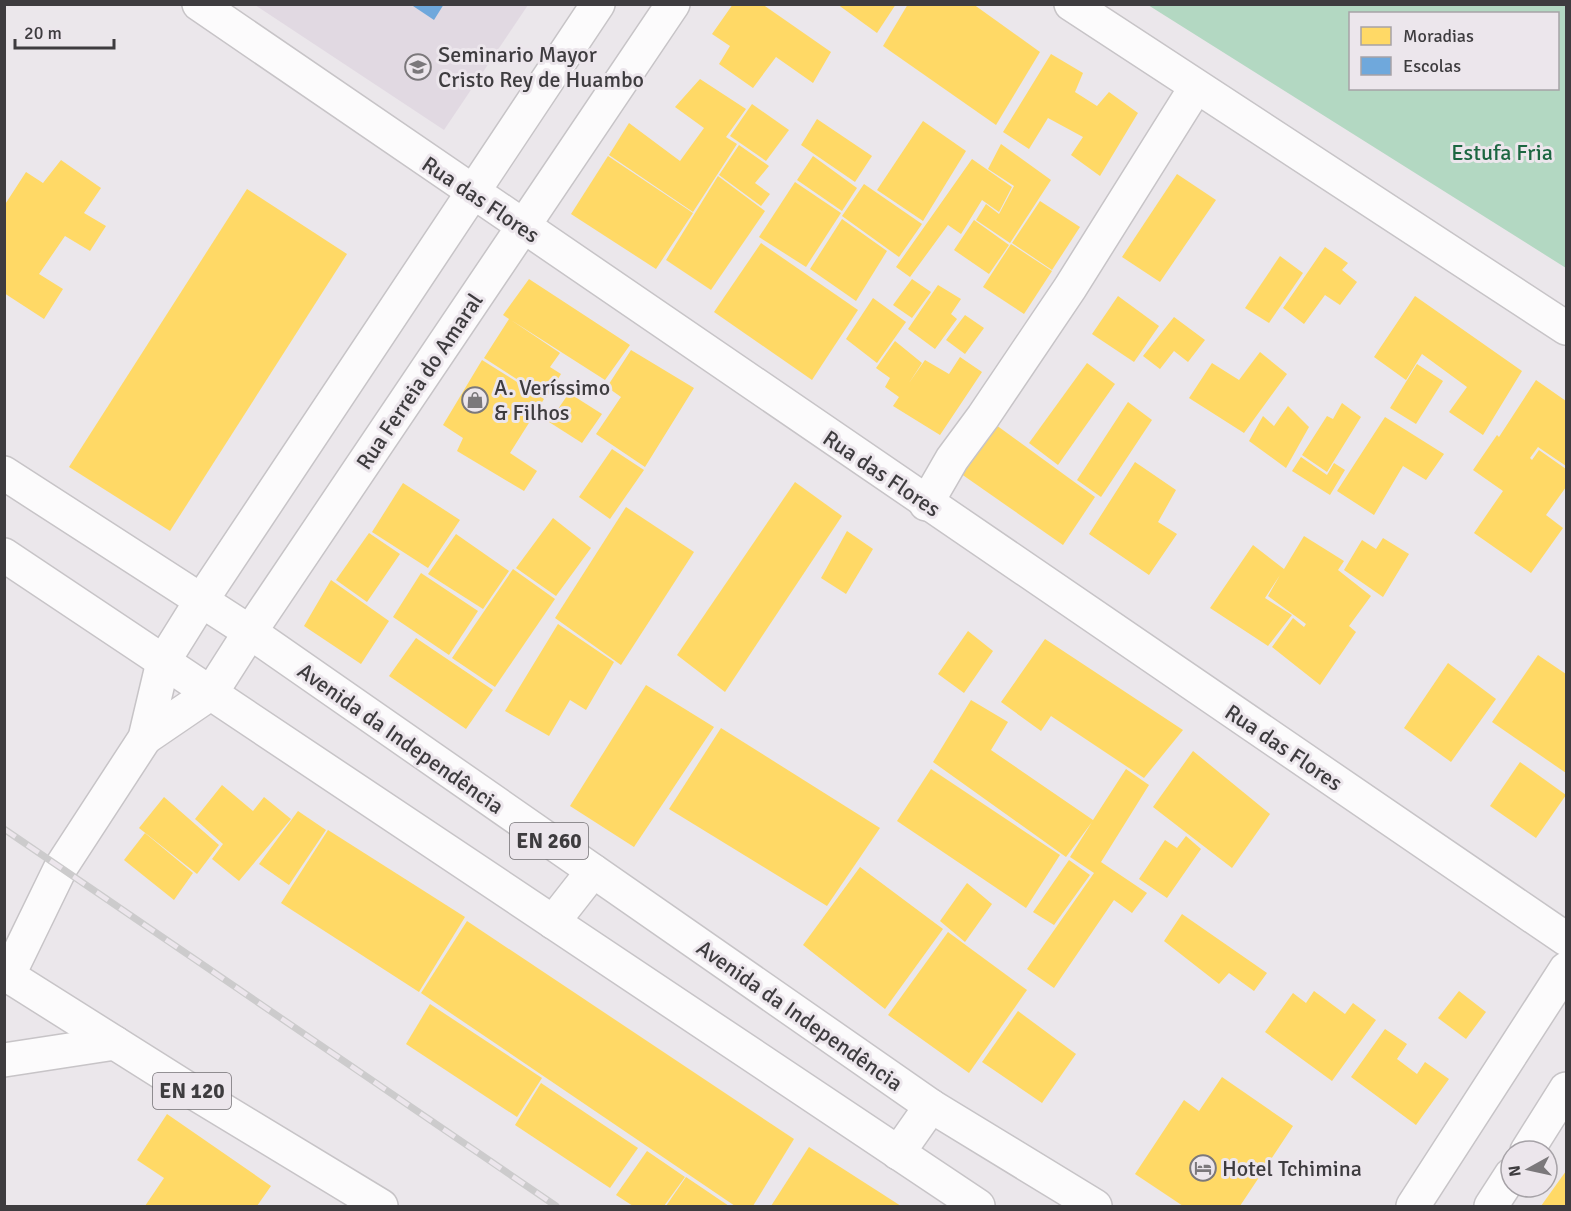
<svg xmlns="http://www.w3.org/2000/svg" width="1571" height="1211" font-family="Signika,sans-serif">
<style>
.built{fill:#e1d9e2}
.green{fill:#b3d8c2;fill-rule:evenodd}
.homes{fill:#ffd966}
.schools{fill:#6fa8dc}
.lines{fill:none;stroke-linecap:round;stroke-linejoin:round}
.street-casing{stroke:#c7c4c7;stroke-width:36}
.secondary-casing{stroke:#c7c4c7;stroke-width:36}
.primary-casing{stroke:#c7c4c7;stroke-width:36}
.street{stroke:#fcfbfc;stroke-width:33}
.secondary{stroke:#fcfbfc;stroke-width:33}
.primary{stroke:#fcfbfc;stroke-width:33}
.rail-casing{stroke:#cccbcc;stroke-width:7}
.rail{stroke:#ece6ec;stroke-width:4.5;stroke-dasharray:14;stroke-linecap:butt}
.labels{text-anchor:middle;stroke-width:6;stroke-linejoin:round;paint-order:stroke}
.shield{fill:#ece6ec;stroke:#726f73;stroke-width:1.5}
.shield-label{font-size:21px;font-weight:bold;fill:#3e3c3f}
.poi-label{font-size:22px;fill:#3e3c3f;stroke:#ece6ec;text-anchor:start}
.park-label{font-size:22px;fill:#1c6641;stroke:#ece6ec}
.street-label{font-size:22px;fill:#3e3c3f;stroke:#ece6ec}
</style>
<rect width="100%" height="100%" fill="#ebe7eb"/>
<!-- built -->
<path class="built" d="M 255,5 L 528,5 L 444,130 Z"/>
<!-- green -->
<path class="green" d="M 1148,5 L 1566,5 L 1566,268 ZM 1350,14 L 1558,14 L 1558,88 L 1350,88 Z"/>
<!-- homes -->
<g class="homes">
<path d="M 733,4 L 762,4 L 831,52 L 813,83 L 776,57 L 753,88 L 719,64 L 730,46 L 712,34 Z"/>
<path d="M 837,4 L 896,4 L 877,33 Z"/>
<path d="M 908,4 L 973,4 L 1040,52 L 996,125 L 883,46 Z"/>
<path d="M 1051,54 L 1083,73 L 1075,92 L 1097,106 L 1109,92 L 1138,113 L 1100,176 L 1071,155 L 1083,137 L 1048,118 L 1029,149 L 1003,132 Z"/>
<path d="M 700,79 L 746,109 L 726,137 L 737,144 L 693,212 L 609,155 L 629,123 L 680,161 L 704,128 L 675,107 Z"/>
<path d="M 752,104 L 789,130 L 766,161 L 730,136 Z"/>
<path d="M 817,119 L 872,156 L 855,182 L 801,145 Z"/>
<path d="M 923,121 L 966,151 L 923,221 L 877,190 Z"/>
<path d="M 1001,144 L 1051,180 L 1010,243 L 976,220 L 986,204 L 999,214 L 1014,186 L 988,169 Z"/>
<path d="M 739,145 L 769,166 L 755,183 L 770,194 L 761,206 L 719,175 Z"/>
<path d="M 608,156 L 693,213 L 656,269 L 571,214 Z"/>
<path d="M 813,156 L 857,188 L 842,211 L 797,180 Z"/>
<path d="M 972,159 L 1012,187 L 999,212 L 982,200 L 961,234 L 948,225 L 910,277 L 896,267 Z"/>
<path d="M 61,160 L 101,188 L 84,213 L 106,226 L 90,251 L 65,236 L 39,274 L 63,289 L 44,319 L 4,293 L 4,206 L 26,172 L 43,183 Z"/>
<path d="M 1177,174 L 1216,200 L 1160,282 L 1122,257 Z"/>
<path d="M 718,176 L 765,211 L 711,290 L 666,260 Z"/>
<path d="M 795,182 L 841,213 L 806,267 L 759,237 Z"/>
<path d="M 864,184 L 922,224 L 899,257 L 842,216 Z"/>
<path d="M 247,189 L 347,254 L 170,531 L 69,467 Z"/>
<path d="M 1040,201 L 1080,227 L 1052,270 L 1012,243 Z"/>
<path d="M 842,219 L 887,251 L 856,301 L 810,269 Z"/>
<path d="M 974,220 L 1009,245 L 989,274 L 954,250 Z"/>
<path d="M 761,243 L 858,310 L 812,380 L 714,312 Z"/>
<path d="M 1011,244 L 1052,271 L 1024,314 L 983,287 Z"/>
<path d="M 1325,247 L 1348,263 L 1342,270 L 1357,282 L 1340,305 L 1325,295 L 1304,324 L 1283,308 Z"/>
<path d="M 1280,256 L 1303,273 L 1269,323 L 1245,308 Z"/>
<path d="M 529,279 L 630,345 L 605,380 L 511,320 L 560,353 L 550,367 L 561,374 L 546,398 L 484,358 L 509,319 L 503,315 Z"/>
<path d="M 912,279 L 931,292 L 912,318 L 893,305 Z"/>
<path d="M 938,285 L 961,299 L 951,314 L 957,319 L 935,349 L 908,329 Z"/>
<path d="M 1118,296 L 1159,326 L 1134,362 L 1092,334 Z"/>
<path d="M 1415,296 L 1522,371 L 1483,435 L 1449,412 L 1467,387 L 1422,354 L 1406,380 L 1374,357 Z"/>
<path d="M 873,298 L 906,322 L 877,363 L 846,339 Z"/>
<path d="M 965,315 L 984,328 L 965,354 L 946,340 Z"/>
<path d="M 1174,317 L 1205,340 L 1188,362 L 1174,351 L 1160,369 L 1143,356 Z"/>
<path d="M 895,341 L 922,363 L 909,383 L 925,360 L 949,374 L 960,357 L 982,372 L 940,435 L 893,406 L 899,397 L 885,387 L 890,378 L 876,368 Z"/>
<path d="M 631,350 L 694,388 L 645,467 L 596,434 L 621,397 L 607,387 Z"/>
<path d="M 1260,352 L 1287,374 L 1244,433 L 1189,398 L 1212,363 L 1239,380 Z"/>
<path d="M 482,360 L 544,399 L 510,453 L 537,471 L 524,491 L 457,451 L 463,438 L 443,425 Z"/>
<path d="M 1087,363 L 1115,384 L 1058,465 L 1029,443 Z"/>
<path d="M 1417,364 L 1443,381 L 1416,424 L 1390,408 Z"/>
<path d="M 1536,380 L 1566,401 L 1566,466 L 1538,447 L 1530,458 L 1532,460 L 1539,450 L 1566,469 L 1566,487 L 1546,515 L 1563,528 L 1531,573 L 1474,533 L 1503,491 L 1473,470 L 1497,435 L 1499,437 Z"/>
<path d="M 569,393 L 602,414 L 582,443 L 549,422 Z"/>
<path d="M 1128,402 L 1152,420 L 1101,497 L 1077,480 Z"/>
<path d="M 1342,403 L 1361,417 L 1327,472 L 1302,455 L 1327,416 L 1333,419 Z"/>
<path d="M 1288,406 L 1309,427 L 1286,468 L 1249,441 L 1263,416 L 1274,426 Z"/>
<path d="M 1385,417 L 1444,454 L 1426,480 L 1403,466 L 1374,515 L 1337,491 Z"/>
<path d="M 992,422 L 1095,497 L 1063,545 L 957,471 Z"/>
<path d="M 612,449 L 644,470 L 610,519 L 579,497 Z"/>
<path d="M 1301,457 L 1327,475 L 1334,463 L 1345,470 L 1330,495 L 1292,471 Z"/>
<path d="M 1135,462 L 1176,490 L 1158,522 L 1177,534 L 1149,575 L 1089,534 Z"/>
<path d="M 795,482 L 842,516 L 725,692 L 677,655 Z"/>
<path d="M 403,483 L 460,520 L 428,568 L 372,532 Z"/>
<path d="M 626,507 L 694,552 L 621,665 L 555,618 Z"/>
<path d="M 553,518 L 591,548 L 556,596 L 516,568 Z"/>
<path d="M 847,531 L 873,549 L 846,594 L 821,578 Z"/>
<path d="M 369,533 L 400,554 L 367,602 L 336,580 Z"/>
<path d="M 456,534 L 509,571 L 483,609 L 428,574 Z"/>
<path d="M 1304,536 L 1344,561 L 1338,570 L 1371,596 L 1349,626 L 1356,632 L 1320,685 L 1272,647 L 1293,618 L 1304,627 L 1306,624 L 1268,596 L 1280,575 L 1265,598 L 1292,615 L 1268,646 L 1210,608 L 1253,545 L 1284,569 Z"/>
<path d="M 1383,538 L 1409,554 L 1383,597 L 1344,570 L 1362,540 L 1376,549 Z"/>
<path d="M 513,569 L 555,599 L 495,687 L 452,658 Z"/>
<path d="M 421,573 L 478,611 L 449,655 L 393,617 Z"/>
<path d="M 331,580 L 389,621 L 361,664 L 304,626 Z"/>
<path d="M 558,624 L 614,662 L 586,710 L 570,700 L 549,736 L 505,711 Z"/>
<path d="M 968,631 L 993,651 L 964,693 L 938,674 Z"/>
<path d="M 416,638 L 493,690 L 466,729 L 389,676 Z"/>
<path d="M 1045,639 L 1183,730 L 1144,778 L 1051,716 L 1041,731 L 1001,702 Z"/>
<path d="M 1538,655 L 1566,674 L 1566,773 L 1492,722 Z"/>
<path d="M 1448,663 L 1496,699 L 1451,762 L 1404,728 Z"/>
<path d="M 646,685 L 714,727 L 634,847 L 570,806 Z"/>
<path d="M 971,700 L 1008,722 L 991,750 L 1093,820 L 1126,769 L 1149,785 L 1101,862 L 1147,893 L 1132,913 L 1114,900 L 1054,988 L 1027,969 L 1094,873 L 1070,857 L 1092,822 L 1066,857 L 933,762 Z"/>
<path d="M 721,728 L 880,828 L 827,906 L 669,809 Z"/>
<path d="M 1193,751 L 1270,814 L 1232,868 L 1153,807 Z"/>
<path d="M 1520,762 L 1566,795 L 1536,838 L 1490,806 Z"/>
<path d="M 931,769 L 1060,855 L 1026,908 L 897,821 Z"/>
<path d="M 222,785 L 253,811 L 264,797 L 291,819 L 239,881 L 212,859 L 223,844 L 195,819 Z"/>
<path d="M 164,797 L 219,845 L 197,874 L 139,828 Z"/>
<path d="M 298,811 L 326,830 L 289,885 L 259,864 Z"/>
<path d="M 328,830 L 465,917 L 419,992 L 281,903 Z"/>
<path d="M 145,833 L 193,873 L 174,900 L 124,860 Z"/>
<path d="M 1186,836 L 1201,849 L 1167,898 L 1139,879 L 1165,840 L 1177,848 Z"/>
<path d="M 1069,860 L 1090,875 L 1054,925 L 1033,912 Z"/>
<path d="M 860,867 L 943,929 L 885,1009 L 803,945 Z"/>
<path d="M 967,883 L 992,904 L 965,942 L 940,921 Z"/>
<path d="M 1182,914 L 1267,973 L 1254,991 L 1229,973 L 1219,984 L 1164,941 Z"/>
<path d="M 467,921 L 794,1139 L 753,1206 L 735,1206 L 421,993 Z"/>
<path d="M 948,932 L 1027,990 L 969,1073 L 888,1015 Z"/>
<path d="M 1314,991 L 1345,1014 L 1353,1003 L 1376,1020 L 1332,1081 L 1265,1032 L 1293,993 L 1306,1003 Z"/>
<path d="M 1459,991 L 1486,1012 L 1466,1039 L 1438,1018 Z"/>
<path d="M 430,1004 L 542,1078 L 517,1117 L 406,1044 Z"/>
<path d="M 1018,1011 L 1076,1054 L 1042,1103 L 982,1062 Z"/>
<path d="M 1385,1029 L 1407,1044 L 1397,1059 L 1417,1074 L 1425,1062 L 1449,1079 L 1416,1125 L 1351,1077 Z"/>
<path d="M 1222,1077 L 1293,1126 L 1240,1206 L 1183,1206 L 1135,1174 L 1184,1100 L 1199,1111 Z"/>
<path d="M 541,1083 L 638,1148 L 610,1188 L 515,1125 Z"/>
<path d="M 167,1114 L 271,1186 L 257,1206 L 145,1206 L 164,1178 L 137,1160 Z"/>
<path d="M 809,1147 L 901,1206 L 771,1206 Z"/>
<path d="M 647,1151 L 685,1177 L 664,1206 L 633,1206 L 616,1195 Z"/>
<path d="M 1566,1171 L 1566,1206 L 1541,1206 Z"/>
<path d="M 686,1177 L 729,1206 L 666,1206 Z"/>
</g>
<!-- schools -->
<path class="schools" d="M 410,4 L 444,4 L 434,20 Z"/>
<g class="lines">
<!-- street casing -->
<g class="street-casing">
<g id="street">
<path d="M 926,504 L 952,459 L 983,417 L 1070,288 L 1196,87"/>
<path d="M 4,1060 L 115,1043"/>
</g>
</g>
<!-- secondary casing -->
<g class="secondary-casing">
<g id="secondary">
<path d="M 199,4 C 653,319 1110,629 1566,939"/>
<path d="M 1071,4 L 1566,328"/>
<path d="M 145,738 L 211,693 L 250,632 L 673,4"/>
<path d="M 8,976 L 61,867 L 145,738 L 163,662 L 201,601 L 598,4"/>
<path d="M 1527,1151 L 1566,1089"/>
<path d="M 1413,1206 L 1566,969"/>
<path d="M 1491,1206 L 1511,1175"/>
</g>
</g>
<!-- primary casing -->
<g class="primary-casing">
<g id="primary">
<path d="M 4,473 L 250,632 L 931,1106 L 1095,1206"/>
<path d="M 4,555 L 978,1206"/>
<path d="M 553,922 L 593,871"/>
<path d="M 4,973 L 188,1089 L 381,1206"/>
<path d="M 898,1153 L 931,1106"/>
</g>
</g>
<!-- street -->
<use href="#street" class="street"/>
<!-- secondary -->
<use href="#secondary" class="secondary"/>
<!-- primary -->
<use href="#primary" class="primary"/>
<!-- rail casing -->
<g class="rail-casing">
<path id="rail" d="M 4,829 L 556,1206"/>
</g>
<!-- rail -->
<use href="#rail" class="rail"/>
</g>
<!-- icons -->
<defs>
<g id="university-ring" transform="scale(1.35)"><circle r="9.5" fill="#ece6ec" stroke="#7b787b" stroke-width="1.5"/><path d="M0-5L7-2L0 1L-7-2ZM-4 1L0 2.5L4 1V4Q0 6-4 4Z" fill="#7b787b"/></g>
<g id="shop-ring" transform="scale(1.35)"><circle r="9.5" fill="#ece6ec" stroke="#7b787b" stroke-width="1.5"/><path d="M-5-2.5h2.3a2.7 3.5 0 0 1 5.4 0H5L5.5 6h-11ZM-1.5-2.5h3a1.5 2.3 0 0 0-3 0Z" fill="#7b787b"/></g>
<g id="hotel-ring" transform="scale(1.35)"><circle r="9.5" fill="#ece6ec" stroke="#7b787b" stroke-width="1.5"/><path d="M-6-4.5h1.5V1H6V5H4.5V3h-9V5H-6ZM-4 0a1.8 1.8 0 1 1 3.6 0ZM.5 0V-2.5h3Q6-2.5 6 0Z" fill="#7b787b"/></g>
</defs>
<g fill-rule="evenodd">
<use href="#university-ring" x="418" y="67"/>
<use href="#shop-ring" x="475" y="400"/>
<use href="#hotel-ring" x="1203" y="1168"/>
</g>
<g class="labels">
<!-- shield labels -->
<g class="shield">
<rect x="510" y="823" width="78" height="36" rx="4.5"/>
<rect x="153" y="1073" width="78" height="36" rx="4.5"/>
</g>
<g class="shield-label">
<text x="549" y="848">EN 260</text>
<text x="192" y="1098">EN 120</text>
</g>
<!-- poi labels -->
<g class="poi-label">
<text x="438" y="62">Seminario Mayor<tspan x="438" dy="25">Cristo Rey de Huambo</tspan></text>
<text x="494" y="395">A. Veríssimo<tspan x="494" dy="25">&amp; Filhos</tspan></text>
<text x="1222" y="1176">Hotel Tchimina</text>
</g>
<!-- park labels -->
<g class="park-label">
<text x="1502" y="160">Estufa Fria</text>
</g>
<!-- street labels -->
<g class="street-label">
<text transform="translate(481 199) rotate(34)" y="8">Rua das Flores</text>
<text transform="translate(419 381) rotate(-56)" y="8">Rua Ferreia do Amaral</text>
<text transform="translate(882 473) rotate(34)" y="8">Rua das Flores</text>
<text transform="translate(401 738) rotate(35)" y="8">Avenida da Independência</text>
<text transform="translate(1284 747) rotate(34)" y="8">Rua das Flores</text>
<text transform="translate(800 1015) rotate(35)" y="8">Avenida da Independência</text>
</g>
</g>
<!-- border -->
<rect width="1571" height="1211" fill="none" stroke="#3e3c3f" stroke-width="12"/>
<!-- legend -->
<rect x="1349" y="12" width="210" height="78" fill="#ece6ec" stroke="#a6a2a7" stroke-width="1.5"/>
<rect x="1361" y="27" width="30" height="18" fill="#ffd966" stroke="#a6a2a7" stroke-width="1.5"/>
<text x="1403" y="42" font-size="18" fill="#3e3c3f">Moradias</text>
<rect x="1361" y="57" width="30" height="18" fill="#6fa8dc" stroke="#a6a2a7" stroke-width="1.5"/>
<text x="1403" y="72" font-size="18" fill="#3e3c3f">Escolas</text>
<!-- north arrow -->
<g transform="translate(1529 1169) rotate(262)"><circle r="28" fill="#ece6ec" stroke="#a6a2a7" stroke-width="1.5"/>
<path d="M0-4.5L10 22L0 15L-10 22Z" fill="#7b787b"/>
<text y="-9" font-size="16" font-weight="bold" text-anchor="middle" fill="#3e3c3f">N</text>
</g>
<!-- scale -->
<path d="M15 39v9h99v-9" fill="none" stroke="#3e3c3f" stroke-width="3"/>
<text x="24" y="39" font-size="18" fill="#3e3c3f" stroke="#ece6ec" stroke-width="4.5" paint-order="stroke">20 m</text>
</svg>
